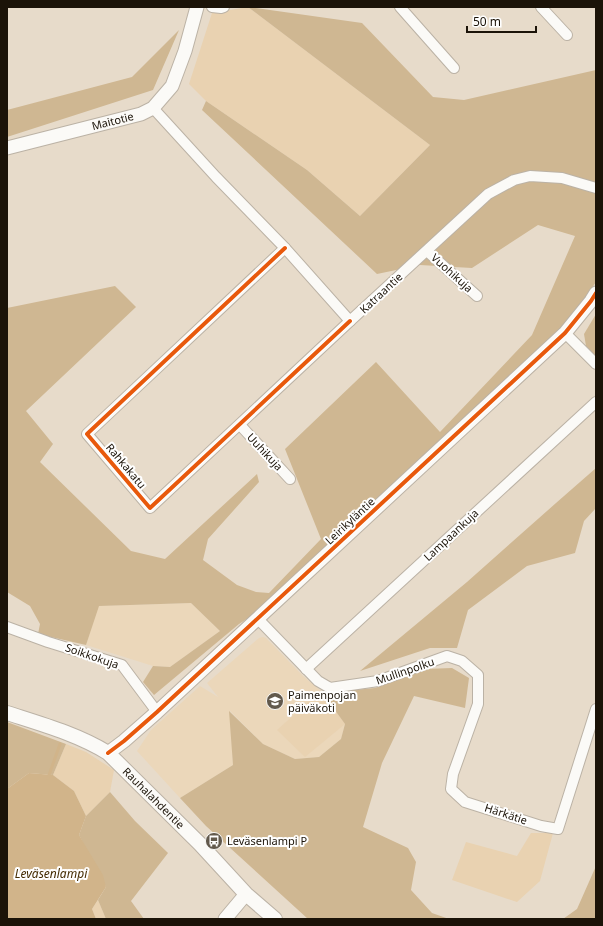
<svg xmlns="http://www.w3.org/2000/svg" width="603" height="926" font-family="'Noto Sans',sans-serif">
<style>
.built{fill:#ebd7ba}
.green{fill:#e9d2b1}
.forest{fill:#cfb792}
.water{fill:#d1b48a}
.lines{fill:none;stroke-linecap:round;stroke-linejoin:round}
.stream{stroke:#d1b48a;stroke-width:3}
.minor-casing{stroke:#bbb2a5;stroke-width:12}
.tertiary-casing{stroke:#bbb2a5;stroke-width:15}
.secondary-casing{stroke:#bbb2a5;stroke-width:16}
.minor{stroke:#fbfaf7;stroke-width:10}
.tertiary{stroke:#fbfaf7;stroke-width:13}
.secondary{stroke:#fbfaf7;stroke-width:14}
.cycleway-casing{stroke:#fff;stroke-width:6}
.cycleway{stroke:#e8590c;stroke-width:4}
.labels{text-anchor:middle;stroke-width:4;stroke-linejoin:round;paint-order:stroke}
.street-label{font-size:11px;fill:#1b1308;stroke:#fff}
.poi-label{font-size:11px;fill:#1b1308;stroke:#fff;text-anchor:start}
.water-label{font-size:12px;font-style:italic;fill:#442b00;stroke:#fff}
</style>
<rect width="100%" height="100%" fill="#e7dbca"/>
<!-- built -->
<g class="built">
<path d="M 191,603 L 220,631 L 170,667 L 153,666 L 86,645 L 98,606 Z"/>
<path d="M 263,637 L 266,638 L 303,676 L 321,691 L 345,724 L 341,739 L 319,757 L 295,759 L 263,744 L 230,711 L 233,765 L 180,798 L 137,751 L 151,730 L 200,686 L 218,697 L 207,683 L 259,638 Z"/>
</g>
<!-- green -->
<g class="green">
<path d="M 248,7 L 430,145 L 360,216 L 307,170 L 206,101 L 189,84 L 212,13 Z"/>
<path d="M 321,691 L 345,724 L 305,757 L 277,730 Z"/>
<path d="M 66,744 L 86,752 L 114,770 L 110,792 L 86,816 L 74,791 L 53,775 Z"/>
<path d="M 531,833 L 553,833 L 540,881 L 517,902 L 452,880 L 466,842 L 517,856 Z"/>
<path d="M 98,900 L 106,919 L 96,919 L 92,909 Z"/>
</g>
<!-- forest -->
<g class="forest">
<path d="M 248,7 L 362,23 L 433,97 L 464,100 L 596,70 L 596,282 L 563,331 L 256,613 L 239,624 L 154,695 L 143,682 L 153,666 L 170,667 L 220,631 L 191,603 L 99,606 L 86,645 L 38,634 L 40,624 L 30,606 L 7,592 L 7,308 L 115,286 L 136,307 L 26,411 L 53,444 L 40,462 L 131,551 L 165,559 L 257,474 L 259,482 L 208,539 L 203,560 L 237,585 L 256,592 L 269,593 L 321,539 L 285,449 L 376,362 L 440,432 L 532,335 L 575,236 L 538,225 L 472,268 L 420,265 L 377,274 L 202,110 L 206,101 L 307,170 L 360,216 L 430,145 Z"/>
<path d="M 179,30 L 153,90 L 7,137 L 7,110 L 132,77 Z"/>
<path d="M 596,314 L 596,356 L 586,346 L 584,334 Z"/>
<path d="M 596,468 L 596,508 L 584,521 L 575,553 L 527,566 L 468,610 L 457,648 L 430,648 L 360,671 L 467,582 L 556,503 Z"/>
<path d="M 452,668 L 469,678 L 465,708 L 414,696 L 382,763 L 363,827 L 408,848 L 416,862 L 411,890 L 432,913 L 449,919 L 308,919 L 206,826 L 180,798 L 233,765 L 229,711 L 263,744 L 295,759 L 319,757 L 341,739 L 345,724 L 321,691 L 354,690 L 375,688 L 425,669 Z"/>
<path d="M 7,722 L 66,744 L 53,775 L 29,773 L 7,789 Z"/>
<path d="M 110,792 L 135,821 L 168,853 L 131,901 L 144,919 L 106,919 L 98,900 L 106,887 L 79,835 L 86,816 Z"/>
<path d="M 596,866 L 596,919 L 563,919 L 577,909 Z"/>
</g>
<!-- water -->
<path class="water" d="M 29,773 L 53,775 L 74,791 L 86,816 L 79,835 L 103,875 L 106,887 L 92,909 L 96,919 L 7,919 L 7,789 Z"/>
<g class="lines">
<!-- stream -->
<path class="stream" d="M 48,778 L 60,744"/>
<!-- minor casing -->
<g class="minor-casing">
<g id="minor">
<path d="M 212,7 L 221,8 L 224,7"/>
<path d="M 400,7 L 454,68"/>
<path d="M 541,7 L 567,35"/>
<path d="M 153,108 L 216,177 L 285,248 L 350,321 L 488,194 L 514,180 L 530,176 L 562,178 L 596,188"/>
<path d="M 285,248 L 87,434 L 150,508 L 350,321"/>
<path d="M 427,251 L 477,296"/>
<path d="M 565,333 L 596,364"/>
<path d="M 240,425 L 290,479"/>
<path d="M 258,619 L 318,681 L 330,688 L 378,681 L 447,656 L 462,661 L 478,675 L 478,704 L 453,774 L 451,789 L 465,802 L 541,826 L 558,829 L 596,709"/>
<path d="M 7,627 L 48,642 L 122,665 L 157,712"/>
<path d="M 306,669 L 596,402"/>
</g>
</g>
<!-- tertiary casing -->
<g class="tertiary-casing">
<g id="tertiary">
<path id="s1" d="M 7,148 L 141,114 L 153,108 L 172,86 L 185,51 L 197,7"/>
<path d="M 108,753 L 124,741 L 157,712 L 565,333 L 591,301 L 596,293"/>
<path d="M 225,919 L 246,894"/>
</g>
</g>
<!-- secondary casing -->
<g class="secondary-casing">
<g id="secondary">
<path id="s2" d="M 7,713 C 41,724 77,734 108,753 L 200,844 L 246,894 L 275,919"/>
</g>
</g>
<!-- minor -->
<use href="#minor" class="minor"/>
<!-- tertiary -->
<use href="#tertiary" class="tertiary"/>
<!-- secondary -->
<use href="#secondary" class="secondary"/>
<!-- cycleway casing -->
<g class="cycleway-casing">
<g id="cycleway">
<path d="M 285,248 L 87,434 L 150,508 L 350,321"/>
<path d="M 108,753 L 124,741 L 157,712 L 565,333 L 591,301 L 596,293"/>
</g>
</g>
<!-- cycleway -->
<use href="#cycleway" class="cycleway"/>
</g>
<!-- icons -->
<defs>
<g id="school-disc" transform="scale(0.9)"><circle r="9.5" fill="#62594c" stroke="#fff"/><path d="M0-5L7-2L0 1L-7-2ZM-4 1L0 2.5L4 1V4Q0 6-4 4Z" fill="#fff"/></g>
<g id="bus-disc" transform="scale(0.9)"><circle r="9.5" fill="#62594c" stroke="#fff"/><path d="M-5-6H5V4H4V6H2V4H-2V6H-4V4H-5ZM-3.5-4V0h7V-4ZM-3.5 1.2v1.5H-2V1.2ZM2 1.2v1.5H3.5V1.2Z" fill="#fff"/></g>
</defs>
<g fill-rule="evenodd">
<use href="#school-disc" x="275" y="701"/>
<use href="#bus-disc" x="214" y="841"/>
</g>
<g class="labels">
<!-- street labels -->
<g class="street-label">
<text dy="4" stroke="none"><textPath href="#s1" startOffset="109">Maitotie</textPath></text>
<text transform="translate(452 273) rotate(42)" y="4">Vuohikuja</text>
<text transform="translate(381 293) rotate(-43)" y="4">Katraantie</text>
<text transform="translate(265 452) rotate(47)" y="4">Uuhikuja</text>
<text transform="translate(126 466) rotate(50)" y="4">Rahkakatu</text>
<text transform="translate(350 521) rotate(-43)" y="4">Leirikyläntie</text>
<text transform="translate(451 535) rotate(-43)" y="4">Lampaankuja</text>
<text transform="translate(92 656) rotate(19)" y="4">Soikkokuja</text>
<text transform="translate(405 671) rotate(-19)" y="4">Mullinpolku</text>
<text dy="4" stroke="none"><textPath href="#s2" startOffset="173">Rauhalahdentie</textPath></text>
<text transform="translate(506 814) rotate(18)" y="4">Härkätie</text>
</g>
<!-- poi labels -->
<g class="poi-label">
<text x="288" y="699">Paimenpojan<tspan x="288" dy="13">päiväkoti</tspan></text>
<text x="227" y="845">Leväsenlampi P</text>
</g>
<!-- water labels -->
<g class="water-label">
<text x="51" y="878">Leväsenlampi</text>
</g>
</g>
<!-- border -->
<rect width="603" height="926" fill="none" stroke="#1b1308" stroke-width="16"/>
<!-- scale -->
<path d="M467 26v6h69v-6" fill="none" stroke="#1b1308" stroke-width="2"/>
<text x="473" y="26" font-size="12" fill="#1b1308" stroke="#ffffff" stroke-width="3" paint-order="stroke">50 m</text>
</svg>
